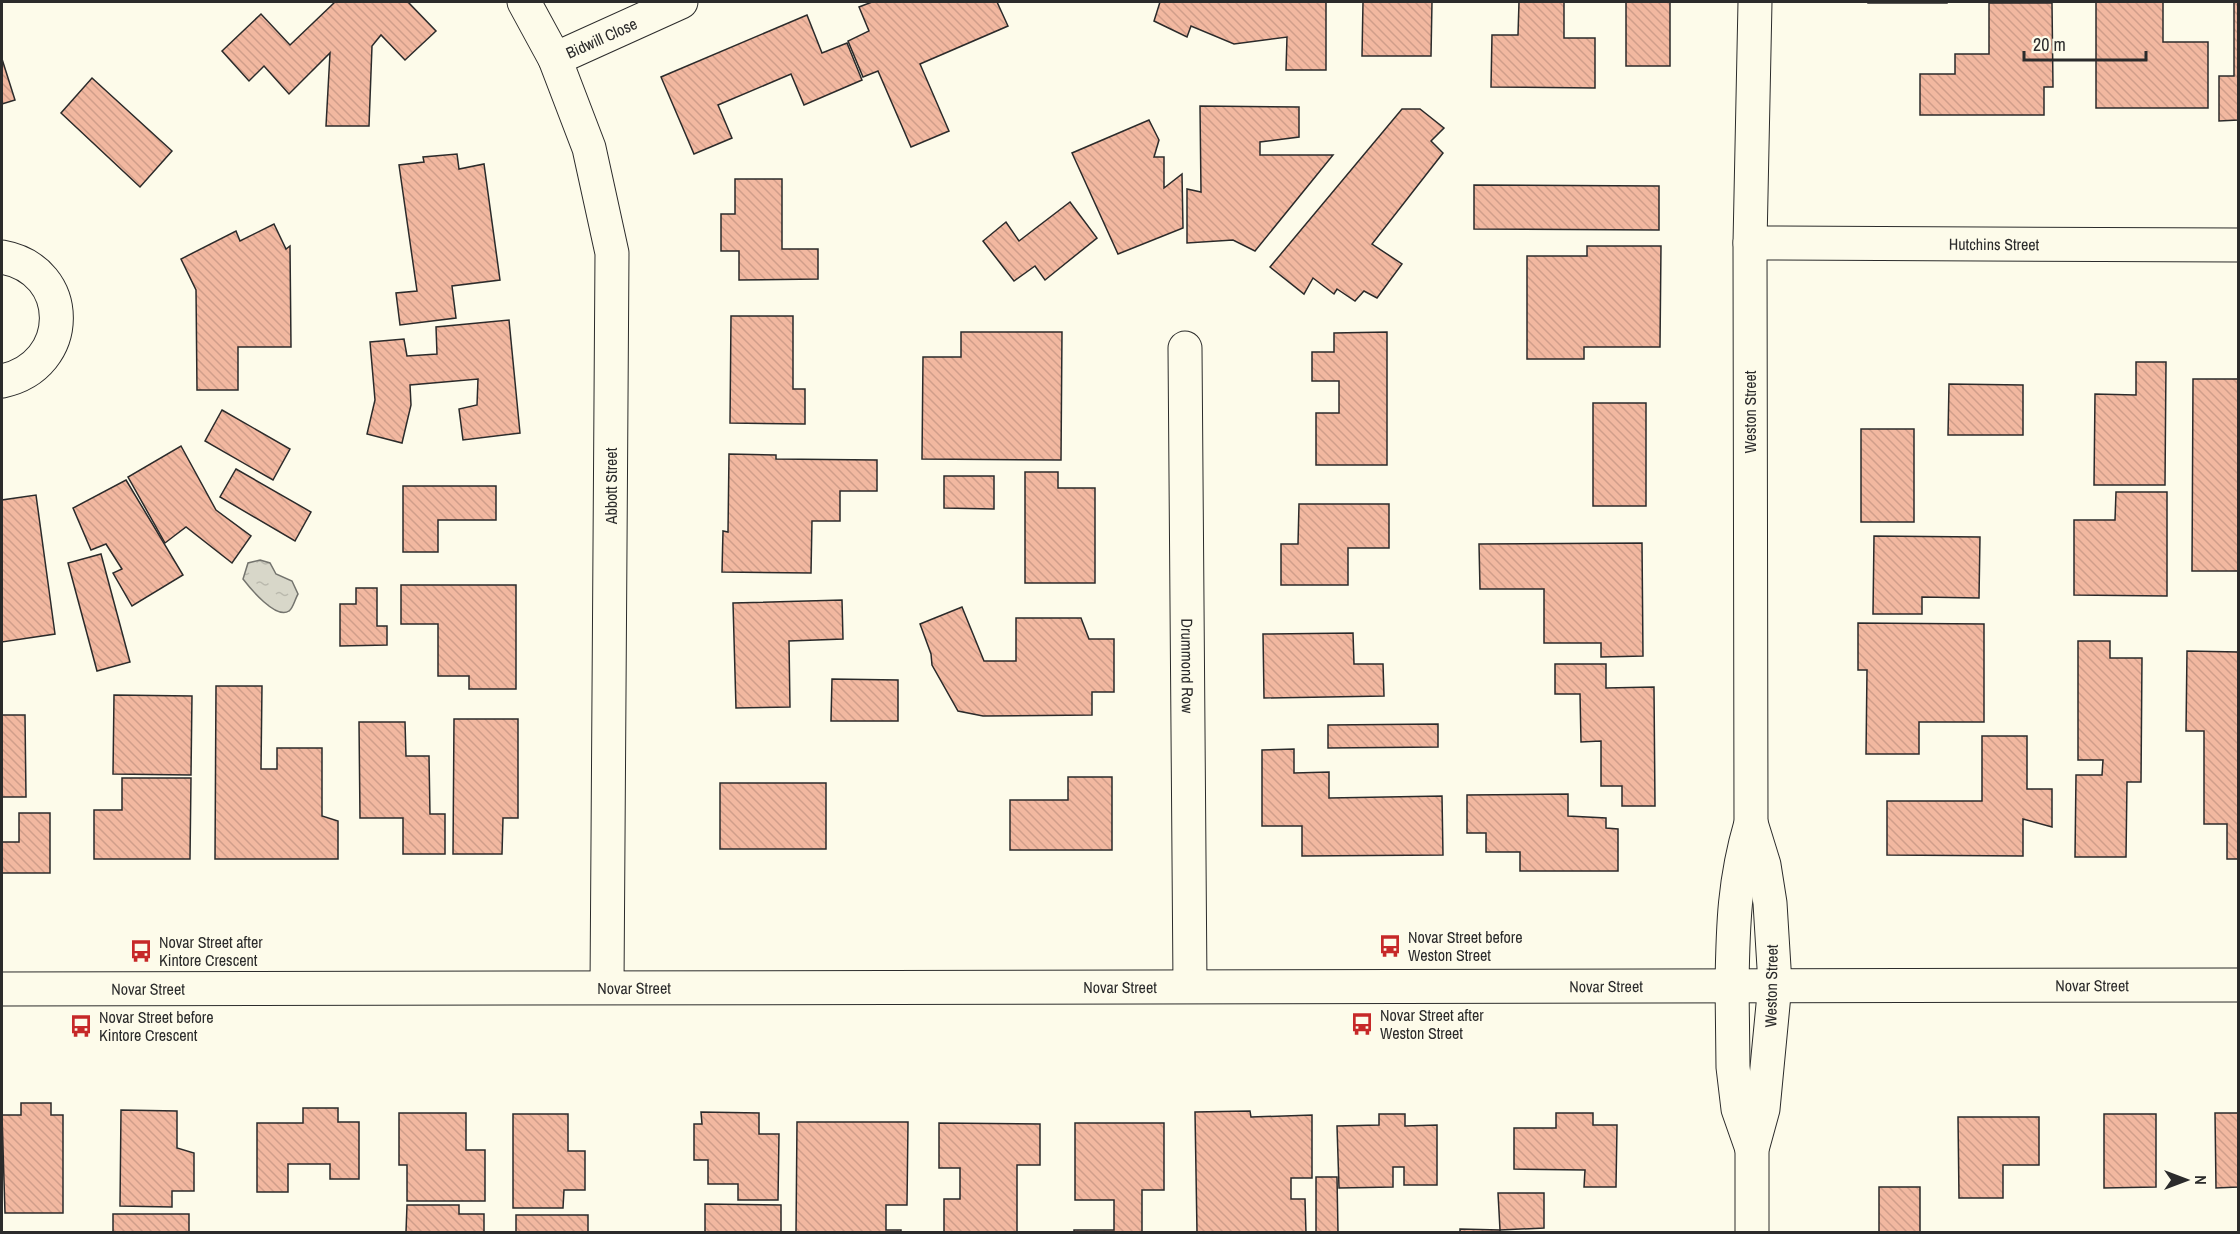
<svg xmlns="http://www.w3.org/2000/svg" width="2240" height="1234" font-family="'Archivo Narrow',sans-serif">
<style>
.water{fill:url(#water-ripples);stroke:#74746e;stroke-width:1.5}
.building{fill:url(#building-back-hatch);stroke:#2b2b2b;stroke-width:1.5}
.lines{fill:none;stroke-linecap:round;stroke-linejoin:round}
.minor-casing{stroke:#2b2b2b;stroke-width:35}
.tertiary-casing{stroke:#2b2b2b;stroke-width:35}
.secondary-casing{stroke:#2b2b2b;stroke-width:35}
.minor{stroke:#fdfbea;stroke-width:33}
.tertiary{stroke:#fdfbea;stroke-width:33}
.secondary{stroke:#fdfbea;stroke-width:33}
.labels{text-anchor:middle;stroke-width:4.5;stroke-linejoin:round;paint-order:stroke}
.street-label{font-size:16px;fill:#2b2b2b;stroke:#fdfbea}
.poi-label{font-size:16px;fill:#2b2b2b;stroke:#fdfbea;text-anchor:start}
</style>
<defs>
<pattern id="water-ripples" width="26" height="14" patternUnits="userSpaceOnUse" patternTransform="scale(1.5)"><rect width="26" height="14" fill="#d8d7c9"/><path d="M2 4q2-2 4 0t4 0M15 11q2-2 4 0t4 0" fill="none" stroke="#bab9ad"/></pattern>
<pattern id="building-back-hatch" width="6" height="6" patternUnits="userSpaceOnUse" patternTransform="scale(1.5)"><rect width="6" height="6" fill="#f2b8a0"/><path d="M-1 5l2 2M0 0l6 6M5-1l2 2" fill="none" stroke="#d09e8a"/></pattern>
</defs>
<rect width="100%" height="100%" fill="#fdfbea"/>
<!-- water -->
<path class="water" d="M 260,560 L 270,563 L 276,574 L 292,581 L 298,594 C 295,599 293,609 289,611 C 276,620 250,588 243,579 L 248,563 Z"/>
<!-- building -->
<g class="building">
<path d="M 335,2 L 408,2 L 436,31 L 405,60 L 381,35 L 372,46 L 369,126 L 326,126 L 330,53 L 289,94 L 264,66 L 249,81 L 222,51 L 261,14 L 290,45 Z"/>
<path d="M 872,2 L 997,2 L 1008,26 L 920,64 L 949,131 L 911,147 L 878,71 L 863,77 L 848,41 L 869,31 L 859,7 Z"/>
<path d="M 1160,2 L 1326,2 L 1326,70 L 1286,70 L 1287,37 L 1234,44 L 1191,26 L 1187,37 L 1154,21 Z"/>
<path d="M 1363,2 L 1432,2 L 1431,56 L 1362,56 Z"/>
<path d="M 1519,2 L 1564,2 L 1564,38 L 1595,38 L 1595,88 L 1491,87 L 1492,35 L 1518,35 Z"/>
<rect x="1626" y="2" width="44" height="64"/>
<rect x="1868" y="2" width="79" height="1"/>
<path d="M 2096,2 L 2163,2 L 2163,42 L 2208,42 L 2208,108 L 2096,108 Z"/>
<path d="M 2234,2 L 2238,2 L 2238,120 L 2219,121 L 2219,76 L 2234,76 Z"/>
<path d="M 1989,3 L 2052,3 L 2053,87 L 2044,87 L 2044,115 L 1920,115 L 1920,74 L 1955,74 L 1955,54 L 1989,54 Z"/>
<path d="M 807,15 L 822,53 L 847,43 L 862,80 L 804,105 L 791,74 L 718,105 L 732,138 L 694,154 L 661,77 Z"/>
<path d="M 2,59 L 15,100 L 2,104 Z"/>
<path d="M 92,78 L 172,151 L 140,187 L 61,113 Z"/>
<path d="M 1200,106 L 1299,107 L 1299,137 L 1260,142 L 1260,155 L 1333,155 L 1255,251 L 1233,240 L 1187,243 L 1187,189 L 1201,192 Z"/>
<path d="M 1402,109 L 1420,109 L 1444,128 L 1431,141 L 1443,153 L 1372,244 L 1402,264 L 1377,298 L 1364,291 L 1355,301 L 1337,289 L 1334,294 L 1313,278 L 1304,294 L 1270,267 Z"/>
<path d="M 1149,120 L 1159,140 L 1154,157 L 1164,157 L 1164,188 L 1182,174 L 1183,228 L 1118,254 L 1072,153 Z"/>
<path d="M 457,154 L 459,169 L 484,164 L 500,280 L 452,286 L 456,318 L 400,325 L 396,293 L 417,291 L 399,165 L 424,162 L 423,157 Z"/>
<path d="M 735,179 L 782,179 L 782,249 L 818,249 L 818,279 L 739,280 L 739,251 L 721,251 L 721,214 L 735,214 Z"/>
<path d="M 1474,185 L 1659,186 L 1659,230 L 1474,229 Z"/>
<path d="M 1070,202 L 1097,238 L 1045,280 L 1035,266 L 1014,281 L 983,241 L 1006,222 L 1019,241 Z"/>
<path d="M 274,224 L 286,249 L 290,246 L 291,347 L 238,347 L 238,390 L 197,390 L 196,290 L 181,259 L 236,231 L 240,241 Z"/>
<path d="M 1587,246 L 1661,246 L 1660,347 L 1584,347 L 1584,359 L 1527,359 L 1527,256 L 1587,256 Z"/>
<path d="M 731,316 L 793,316 L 793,389 L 805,389 L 805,424 L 730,423 Z"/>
<path d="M 509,320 L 520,433 L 463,440 L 459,409 L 477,405 L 478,379 L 410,385 L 411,405 L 402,443 L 367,434 L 375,400 L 370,342 L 404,339 L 407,356 L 437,354 L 436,327 Z"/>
<path d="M 961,332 L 1062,332 L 1061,460 L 922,459 L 923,357 L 961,357 Z"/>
<path d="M 1387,332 L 1387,465 L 1316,465 L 1316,413 L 1339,413 L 1339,381 L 1312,381 L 1312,352 L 1334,352 L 1334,333 Z"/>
<path d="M 2136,362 L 2166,362 L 2165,485 L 2094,485 L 2095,394 L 2136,395 Z"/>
<path d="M 2193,379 L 2238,379 L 2238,571 L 2192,571 Z"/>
<path d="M 1949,384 L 2023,385 L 2023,435 L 1948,435 Z"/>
<rect x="1593" y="403" width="53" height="103"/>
<path d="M 222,410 L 290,449 L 273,480 L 205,441 Z"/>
<rect x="1861" y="429" width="53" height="93"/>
<path d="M 181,446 L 216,510 L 251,536 L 232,563 L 186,527 L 165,543 L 128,477 Z"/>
<path d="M 729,454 L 776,455 L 776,459 L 877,460 L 877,491 L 840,491 L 840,521 L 812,521 L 811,573 L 722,572 L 723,531 L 728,532 Z"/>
<path d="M 236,469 L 311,512 L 295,541 L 220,497 Z"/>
<path d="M 1025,472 L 1058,472 L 1058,488 L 1095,488 L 1095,583 L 1025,583 Z"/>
<path d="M 944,476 L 994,476 L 994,509 L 944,508 Z"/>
<path d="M 126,480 L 183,575 L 132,606 L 113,573 L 122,569 L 106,544 L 91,550 L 73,508 Z"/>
<path d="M 403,486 L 496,486 L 496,520 L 438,520 L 438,552 L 403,552 Z"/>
<path d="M 2116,492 L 2167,492 L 2167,596 L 2074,595 L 2074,520 L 2115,520 Z"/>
<path d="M 36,495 L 55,634 L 2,642 L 2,500 Z"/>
<path d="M 1299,504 L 1389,504 L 1389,548 L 1348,548 L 1348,585 L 1281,585 L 1281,544 L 1298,544 Z"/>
<path d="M 1874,536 L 1980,537 L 1979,598 L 1922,597 L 1922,614 L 1873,614 Z"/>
<path d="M 1642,543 L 1643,656 L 1601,657 L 1601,643 L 1544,643 L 1544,589 L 1480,589 L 1479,544 Z"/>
<path d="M 101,554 L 130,662 L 97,671 L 68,563 Z"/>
<path d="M 401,585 L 516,585 L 516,689 L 469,689 L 469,676 L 438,676 L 438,624 L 401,624 Z"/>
<path d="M 356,588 L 377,588 L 377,626 L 387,626 L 387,645 L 340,646 L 340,604 L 356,604 Z"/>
<path d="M 842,600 L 843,639 L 789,641 L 790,707 L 736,708 L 733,603 Z"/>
<path d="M 962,607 L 984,661 L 1016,661 L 1016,618 L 1081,618 L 1089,639 L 1114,639 L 1114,692 L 1092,692 L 1092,715 L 983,716 L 958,711 L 932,665 L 931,654 L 920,624 Z"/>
<path d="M 1858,623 L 1984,624 L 1984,722 L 1919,722 L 1919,754 L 1866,754 L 1867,670 L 1858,670 Z"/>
<path d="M 1353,633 L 1354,664 L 1383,664 L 1384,696 L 1264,698 L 1263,634 Z"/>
<path d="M 2078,641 L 2110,641 L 2110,658 L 2142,658 L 2141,782 L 2127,782 L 2126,857 L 2075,857 L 2076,775 L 2102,775 L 2103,760 L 2078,760 Z"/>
<path d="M 2187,651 L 2238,652 L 2238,859 L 2227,859 L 2227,824 L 2204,824 L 2204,731 L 2186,731 Z"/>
<path d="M 1555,664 L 1606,664 L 1606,688 L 1654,687 L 1655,806 L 1622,806 L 1622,786 L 1601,786 L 1601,741 L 1581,742 L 1580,694 L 1555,694 Z"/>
<path d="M 832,679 L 898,680 L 898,721 L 831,721 Z"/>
<path d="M 216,686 L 262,686 L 261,769 L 277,769 L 277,748 L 322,748 L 322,816 L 338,821 L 338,859 L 215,859 Z"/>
<path d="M 114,695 L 192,696 L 191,775 L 113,774 Z"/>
<path d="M 2,715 L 25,715 L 26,797 L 2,797 Z"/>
<path d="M 454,719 L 518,719 L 518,818 L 503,818 L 502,854 L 453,854 Z"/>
<path d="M 359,722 L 405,722 L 406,756 L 429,756 L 430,814 L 445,814 L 445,854 L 403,854 L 403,818 L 360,818 Z"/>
<path d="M 1438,724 L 1438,747 L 1328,748 L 1328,725 Z"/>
<path d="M 1982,736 L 2027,736 L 2027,789 L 2052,789 L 2052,827 L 2023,819 L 2023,856 L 1887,855 L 1887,801 L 1982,801 Z"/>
<path d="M 1294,749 L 1294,773 L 1329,772 L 1329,798 L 1442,796 L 1443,855 L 1302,856 L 1302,826 L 1262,826 L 1262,750 Z"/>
<path d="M 1068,777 L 1112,777 L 1112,850 L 1010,850 L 1010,800 L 1068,800 Z"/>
<path d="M 122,778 L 191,778 L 190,859 L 94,859 L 94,810 L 122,810 Z"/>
<rect x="720" y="783" width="106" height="66"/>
<path d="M 1568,794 L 1568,816 L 1606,818 L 1606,828 L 1618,829 L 1618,871 L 1520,871 L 1520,852 L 1486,852 L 1486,833 L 1467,833 L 1467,795 Z"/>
<path d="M 19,813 L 50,813 L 50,873 L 2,873 L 2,842 L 19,842 Z"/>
<path d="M 21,1103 L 51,1103 L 51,1115 L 63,1115 L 63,1213 L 5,1213 L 2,1115 L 21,1115 Z"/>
<path d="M 303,1108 L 338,1108 L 338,1122 L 359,1122 L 359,1179 L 330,1179 L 330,1164 L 288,1164 L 288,1192 L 257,1192 L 257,1123 L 303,1123 Z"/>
<path d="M 121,1110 L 177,1111 L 177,1148 L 194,1153 L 194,1191 L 172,1191 L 172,1207 L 120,1206 Z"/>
<path d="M 1250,1111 L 1251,1117 L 1312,1115 L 1312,1178 L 1291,1178 L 1291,1199 L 1305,1199 L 1306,1232 L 1197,1232 L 1195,1112 Z"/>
<path d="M 701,1112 L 759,1113 L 759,1134 L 779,1134 L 778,1200 L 738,1200 L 738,1184 L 708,1184 L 708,1160 L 694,1160 L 694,1124 L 702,1124 Z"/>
<path d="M 399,1113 L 466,1113 L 466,1150 L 485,1150 L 485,1201 L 407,1201 L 407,1165 L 399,1165 Z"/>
<path d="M 1556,1113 L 1593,1113 L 1593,1125 L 1617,1125 L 1616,1187 L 1584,1187 L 1585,1170 L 1514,1169 L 1514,1128 L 1556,1128 Z"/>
<path d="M 2215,1113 L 2238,1113 L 2238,1187 L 2216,1188 Z"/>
<path d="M 513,1114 L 568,1114 L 568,1151 L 585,1151 L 585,1190 L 564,1190 L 563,1208 L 513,1208 Z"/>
<path d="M 1379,1114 L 1405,1114 L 1405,1126 L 1437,1125 L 1437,1185 L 1404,1185 L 1404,1167 L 1393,1167 L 1393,1187 L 1339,1188 L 1337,1126 L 1379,1125 Z"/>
<path d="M 2104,1114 L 2156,1114 L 2156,1187 L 2104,1188 Z"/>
<path d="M 1958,1117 L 2039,1117 L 2039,1165 L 2003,1165 L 2003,1198 L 1959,1198 Z"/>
<path d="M 797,1122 L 908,1122 L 907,1205 L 886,1205 L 886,1230 L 901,1230 L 901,1232 L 796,1232 Z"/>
<path d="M 939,1123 L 1040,1124 L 1040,1165 L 1017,1165 L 1017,1232 L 944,1232 L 944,1199 L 960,1199 L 960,1168 L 939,1168 Z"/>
<path d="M 1075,1123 L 1164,1123 L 1164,1190 L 1142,1190 L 1142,1232 L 1074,1232 L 1074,1230 L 1114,1230 L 1114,1200 L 1075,1200 Z"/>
<path d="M 1316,1177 L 1337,1177 L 1338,1232 L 1316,1232 Z"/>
<path d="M 1879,1187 L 1920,1187 L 1920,1232 L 1945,1232 L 1879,1232 Z"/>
<path d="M 1498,1193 L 1544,1193 L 1544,1228 L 1500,1230 Z"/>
<path d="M 705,1204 L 781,1205 L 781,1232 L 705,1232 Z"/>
<path d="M 407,1205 L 459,1205 L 459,1214 L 484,1214 L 484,1232 L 406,1232 Z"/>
<rect x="113" y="1214" width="76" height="18"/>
<rect x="516" y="1215" width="72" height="17"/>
<path d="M 1460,1229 L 1500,1230 L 1500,1232 L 1460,1232 Z"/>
</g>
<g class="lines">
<!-- minor casing -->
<g class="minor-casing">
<g id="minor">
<path d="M 524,2 L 555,59 L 589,148 L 612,253 L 607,987"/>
<path id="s1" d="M 555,59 L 681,2"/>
<path id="s2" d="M 1750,243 L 2238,245"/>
<path d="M 2,257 C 75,270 74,366 2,381"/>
<path id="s3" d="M 1185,348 L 1190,985"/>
<path d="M 1751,823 L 1764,865 L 1770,903 L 1775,984"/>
<path d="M 1732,984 C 1733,925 1734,881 1751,823 L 1750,243 L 1755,2"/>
</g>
</g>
<!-- tertiary casing -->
<g class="tertiary-casing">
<g id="tertiary">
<path d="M 1732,984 L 1733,1067 L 1738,1109 L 1752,1149"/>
<path d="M 1752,1232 L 1752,1149 L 1763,1109 L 1775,984"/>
</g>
</g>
<!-- secondary casing -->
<g class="secondary-casing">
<g id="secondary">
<path id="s4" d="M 2,989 L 2238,985"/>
</g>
</g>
<!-- minor -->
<use href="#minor" class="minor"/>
<!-- tertiary -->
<use href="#tertiary" class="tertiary"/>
<!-- secondary -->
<use href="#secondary" class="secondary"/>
</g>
<!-- icons -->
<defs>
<g id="bus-bare" transform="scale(1.8)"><path d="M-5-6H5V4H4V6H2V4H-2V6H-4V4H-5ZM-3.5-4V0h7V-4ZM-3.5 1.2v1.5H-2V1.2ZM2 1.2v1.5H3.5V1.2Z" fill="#c62828" stroke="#fdfbea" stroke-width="2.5" paint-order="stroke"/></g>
</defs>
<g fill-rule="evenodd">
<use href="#bus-bare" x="1390" y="946"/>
<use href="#bus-bare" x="141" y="951"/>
<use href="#bus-bare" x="1362" y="1024"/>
<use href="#bus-bare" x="81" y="1026"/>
</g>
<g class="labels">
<!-- street labels -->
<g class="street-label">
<text dy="6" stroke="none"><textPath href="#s1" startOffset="51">Bidwill Close</textPath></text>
<text dy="6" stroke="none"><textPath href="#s2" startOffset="244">Hutchins Street</textPath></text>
<text transform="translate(1750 412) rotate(-90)" y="6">Weston Street</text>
<text transform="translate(611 486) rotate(-90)" y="6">Abbott Street</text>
<text dy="6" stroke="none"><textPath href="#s3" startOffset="318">Drummond Row</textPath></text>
<text dy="6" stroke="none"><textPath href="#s4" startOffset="2090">Novar Street</textPath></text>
<text dy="6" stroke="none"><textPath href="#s4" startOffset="1604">Novar Street</textPath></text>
<text dy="6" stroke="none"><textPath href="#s4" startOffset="1118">Novar Street</textPath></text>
<text transform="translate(1771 986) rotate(-89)" y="6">Weston Street</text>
<text dy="6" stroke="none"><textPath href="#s4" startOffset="632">Novar Street</textPath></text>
<text dy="6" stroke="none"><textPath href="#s4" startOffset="146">Novar Street</textPath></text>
</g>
<!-- poi labels -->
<g class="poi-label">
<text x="1408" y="943">Novar Street before<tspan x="1408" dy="18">Weston Street</tspan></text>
<text x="159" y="948">Novar Street after<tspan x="159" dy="18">Kintore Crescent</tspan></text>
<text x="1380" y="1021">Novar Street after<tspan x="1380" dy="18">Weston Street</tspan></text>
<text x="99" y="1023">Novar Street before<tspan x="99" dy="18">Kintore Crescent</tspan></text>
</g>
</g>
<!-- border -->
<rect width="2240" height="1234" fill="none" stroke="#2b2b2b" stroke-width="6"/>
<!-- north arrow -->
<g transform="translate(2186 1180) rotate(90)" stroke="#fdfbea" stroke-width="4.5" paint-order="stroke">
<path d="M0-4.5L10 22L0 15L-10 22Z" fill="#2b2b2b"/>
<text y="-9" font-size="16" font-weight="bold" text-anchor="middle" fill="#2b2b2b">N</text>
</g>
<!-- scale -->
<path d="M2024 51v9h122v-9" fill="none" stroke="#2b2b2b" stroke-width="3"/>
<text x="2033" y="51" font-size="18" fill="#2b2b2b" stroke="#fdfbea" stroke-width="4.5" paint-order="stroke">20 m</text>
</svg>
